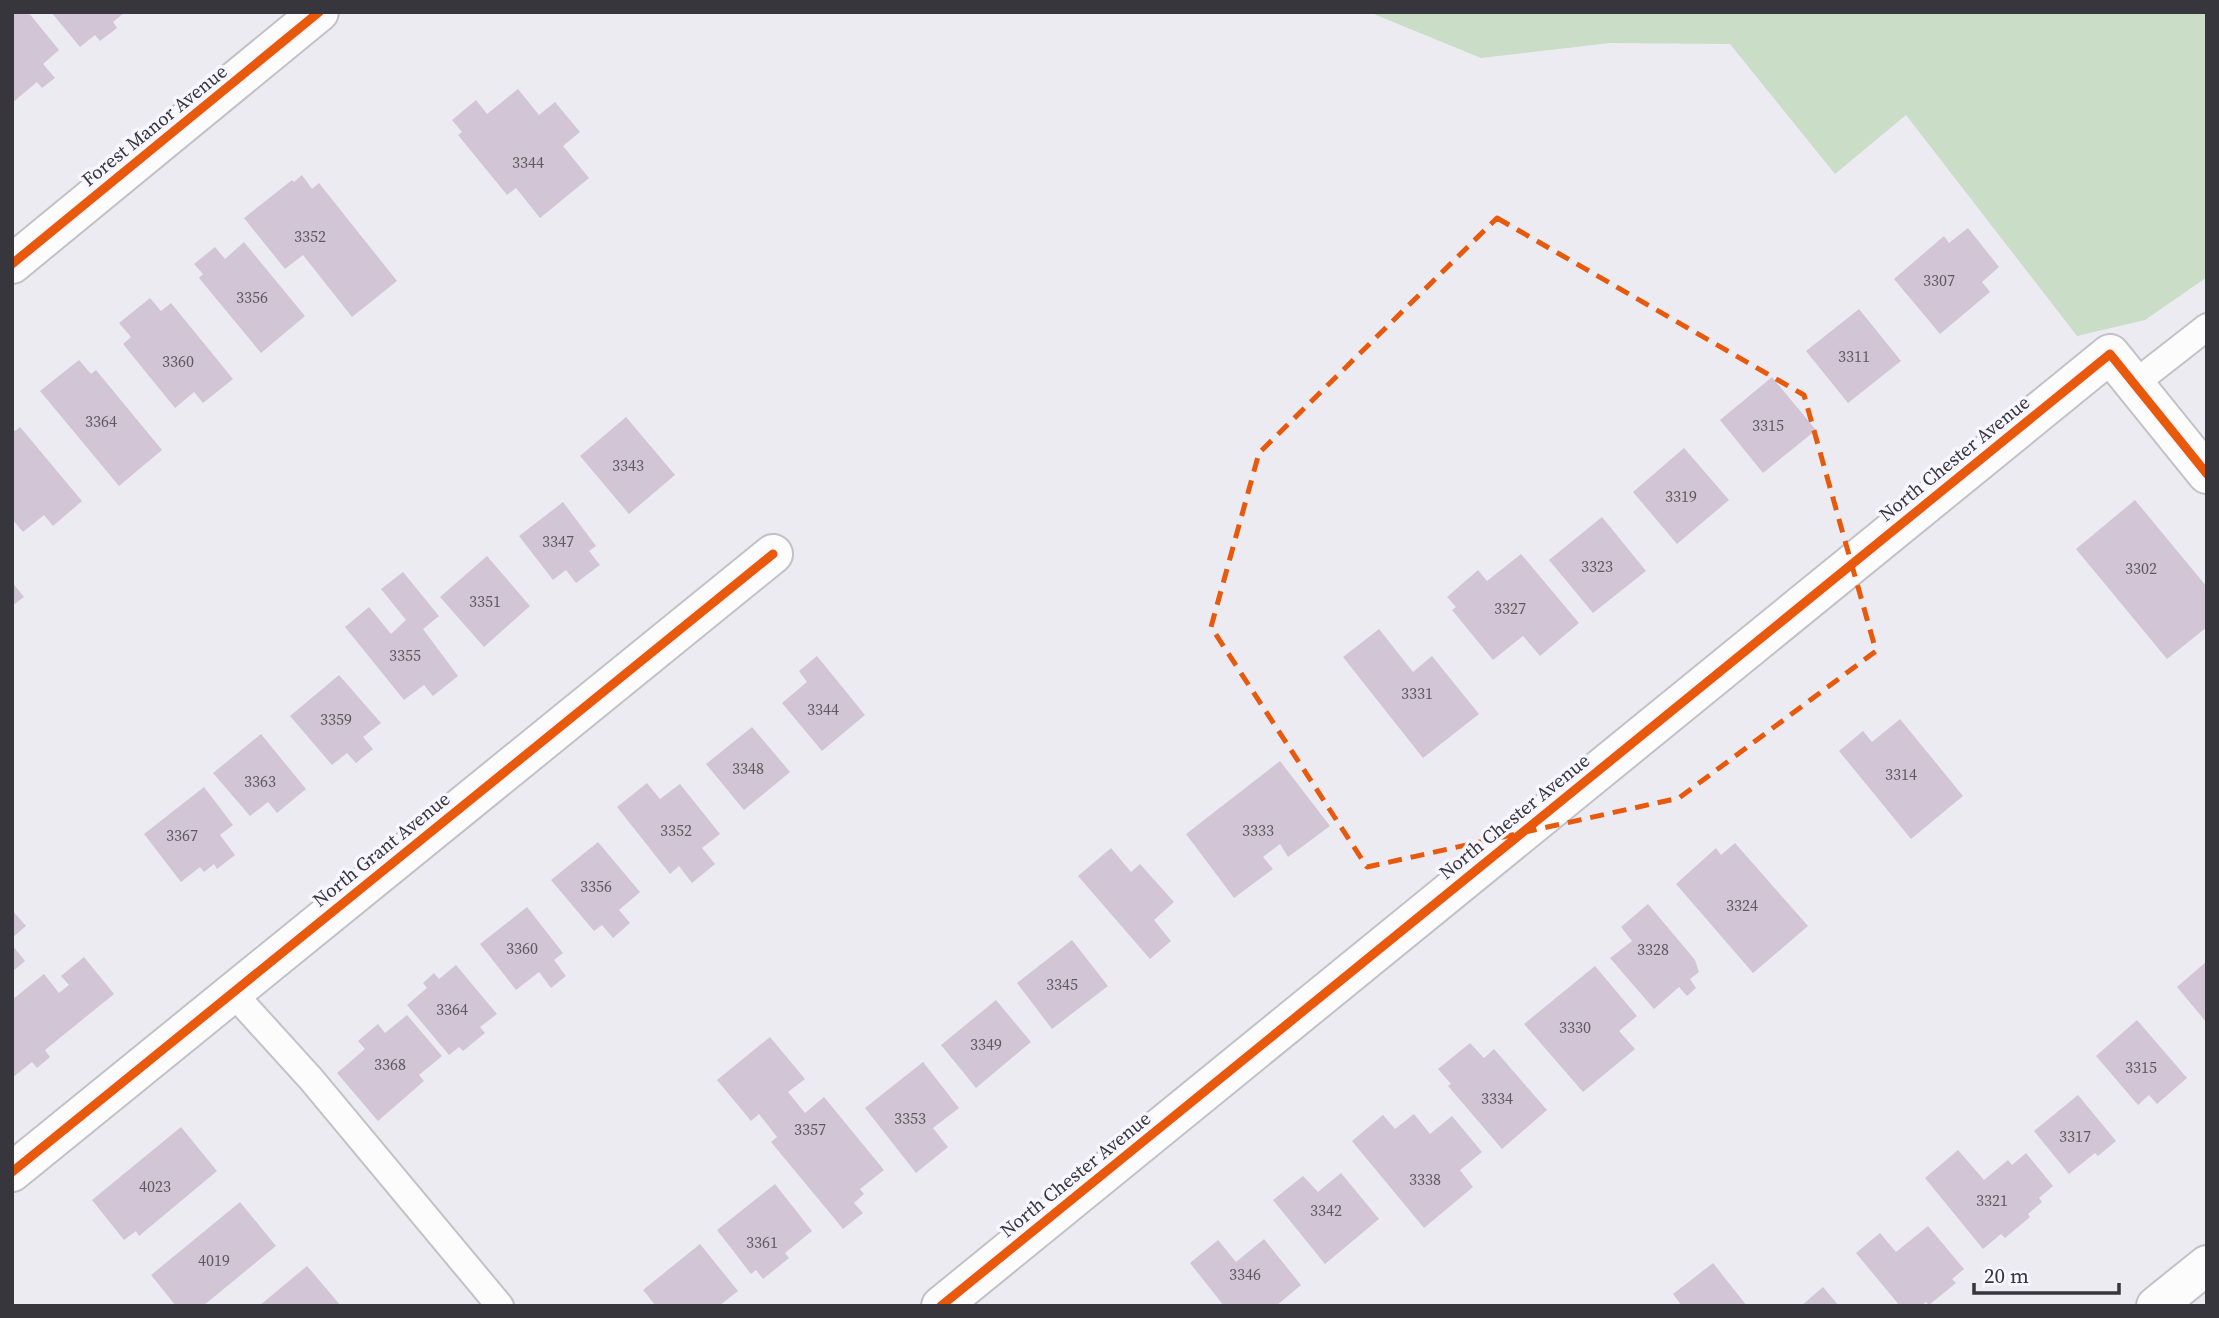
<svg xmlns="http://www.w3.org/2000/svg" width="2219" height="1318" font-family="'Source Serif 4',serif">
<style>
.green{fill:#c9ddc7}
.building{fill:#d2c6d6}
.lines{fill:none;stroke-linecap:round;stroke-linejoin:round}
.service-casing{stroke:#c2c1c7;stroke-width:30}
.minor-casing{stroke:#c2c1c7;stroke-width:42}
.tertiary-casing{stroke:#c2c1c7;stroke-width:42}
.service{stroke:#fcfcfd;stroke-width:26}
.minor{stroke:#fcfcfd;stroke-width:38}
.tertiary{stroke:#fcfcfd;stroke-width:38}
.cycleway-casing{stroke:#f7f6fe;stroke-width:13}
.cycleway{stroke:#e8590c;stroke-width:9}
.marked{fill:none;stroke:#e8590c;stroke-width:5;stroke-dasharray:14 9;stroke-linejoin:round}
.labels{text-anchor:middle;stroke-width:7;stroke-linejoin:round;paint-order:stroke}
.number-label{font-size:16px;fill:#5e5a62}
.street-label{font-size:19px;fill:#37363c;stroke:#f7f6fe}
</style>
<rect width="100%" height="100%" fill="#ecebf2"/>
<!-- green -->
<path class="green" d="M 1369,12 L 2207,12 L 2207,277 L 2145,320 L 2077,336 L 1906,115 L 1835,174 L 1730,44 L 1610,43 L 1481,58 Z"/>
<!-- building -->
<g class="building">
<path d="M 15,12 L 28,12 L 59,50 L 43,64 L 55,78 L 42,88 L 37,82 L 12,103 L 12,15 Z"/>
<path d="M 51,12 L 125,12 L 113,22 L 117,28 L 100,41 L 95,35 L 80,47 Z"/>
<path d="M 518,89 L 539,115 L 555,102 L 580,132 L 563,146 L 589,178 L 540,218 L 516,188 L 507,195 L 458,135 L 462,132 L 452,120 L 476,100 L 487,114 Z"/>
<path d="M 302,175 L 312,189 L 319,183 L 397,281 L 352,317 L 303,255 L 285,269 L 244,218 L 292,180 L 294,182 Z"/>
<path d="M 1968,228 L 1999,267 L 1982,282 L 1990,292 L 1940,334 L 1894,279 L 1944,236 L 1949,243 Z"/>
<path d="M 244,242 L 305,316 L 261,353 L 199,278 L 203,274 L 194,264 L 215,247 L 225,259 Z"/>
<path d="M 150,298 L 161,311 L 171,303 L 233,379 L 203,403 L 194,392 L 175,408 L 123,344 L 131,337 L 119,323 Z"/>
<path d="M 1859,309 L 1901,361 L 1848,403 L 1806,351 Z"/>
<path d="M 79,360 L 91,374 L 96,370 L 162,450 L 119,486 L 40,391 Z"/>
<path d="M 1772,377 L 1816,430 L 1763,473 L 1720,420 Z"/>
<path d="M 626,417 L 675,475 L 629,514 L 580,456 Z"/>
<path d="M 20,427 L 82,501 L 53,526 L 44,515 L 23,532 L 12,519 L 12,428 L 15,431 Z"/>
<path d="M 1684,448 L 1729,500 L 1677,544 L 1633,492 Z"/>
<path d="M 2135,500 L 2207,587 L 2207,627 L 2167,659 L 2076,549 Z"/>
<path d="M 563,502 L 596,546 L 589,551 L 600,565 L 576,583 L 566,570 L 553,580 L 519,536 Z"/>
<path d="M 1602,517 L 1646,571 L 1593,613 L 1549,560 Z"/>
<path d="M 1521,554 L 1579,623 L 1540,656 L 1523,636 L 1493,660 L 1452,610 L 1456,607 L 1447,597 L 1478,570 L 1487,581 Z"/>
<path d="M 487,556 L 530,606 L 484,647 L 440,597 Z"/>
<path d="M 403,572 L 439,616 L 423,629 L 458,676 L 433,696 L 424,685 L 404,700 L 345,627 L 369,607 L 391,634 L 406,620 L 381,589 Z"/>
<path d="M 12,582 L 24,597 L 12,606 Z"/>
<path d="M 1379,629 L 1413,672 L 1432,656 L 1479,714 L 1423,758 L 1343,657 Z"/>
<path d="M 817,656 L 865,715 L 822,751 L 782,703 L 807,682 L 799,671 Z"/>
<path d="M 339,675 L 381,723 L 363,737 L 373,749 L 356,763 L 347,753 L 332,765 L 290,716 Z"/>
<path d="M 1900,719 L 1963,796 L 1911,839 L 1839,751 L 1863,731 L 1872,742 Z"/>
<path d="M 752,727 L 790,772 L 744,810 L 706,764 Z"/>
<path d="M 261,734 L 306,789 L 277,813 L 268,802 L 250,816 L 213,773 Z"/>
<path d="M 1280,761 L 1330,826 L 1288,857 L 1280,844 L 1263,857 L 1273,869 L 1234,898 L 1186,834 Z"/>
<path d="M 647,783 L 660,799 L 680,784 L 720,834 L 702,848 L 715,864 L 692,883 L 679,866 L 670,874 L 617,807 Z"/>
<path d="M 204,787 L 233,825 L 220,835 L 235,855 L 217,869 L 214,864 L 204,872 L 200,867 L 181,882 L 144,834 Z"/>
<path d="M 598,842 L 640,892 L 619,910 L 630,923 L 613,938 L 602,925 L 594,931 L 551,880 Z"/>
<path d="M 1735,843 L 1808,926 L 1753,973 L 1676,884 L 1716,848 L 1721,855 Z"/>
<path d="M 1111,848 L 1131,872 L 1140,864 L 1174,902 L 1154,920 L 1171,941 L 1150,959 L 1078,876 Z"/>
<path d="M 1648,904 L 1695,960 L 1699,972 L 1690,979 L 1696,988 L 1687,996 L 1679,987 L 1654,1009 L 1610,958 L 1632,941 L 1621,927 Z"/>
<path d="M 527,907 L 563,953 L 554,960 L 566,976 L 551,988 L 539,972 L 516,990 L 480,944 Z"/>
<path d="M 12,910 L 26,926 L 12,938 Z"/>
<path d="M 1072,940 L 1108,986 L 1052,1029 L 1017,983 Z"/>
<path d="M 12,945 L 25,961 L 12,972 Z"/>
<path d="M 84,957 L 114,994 L 45,1050 L 50,1057 L 37,1068 L 32,1062 L 12,1078 L 12,1000 L 44,974 L 59,993 L 69,985 L 61,976 Z"/>
<path d="M 2207,961 L 2207,1023 L 2177,987 Z"/>
<path d="M 456,965 L 497,1014 L 480,1027 L 485,1033 L 463,1051 L 459,1047 L 449,1055 L 407,1005 L 427,988 L 423,983 L 434,973 L 439,979 Z"/>
<path d="M 1595,966 L 1637,1016 L 1619,1031 L 1635,1049 L 1583,1092 L 1524,1024 Z"/>
<path d="M 996,1000 L 1031,1042 L 976,1088 L 941,1045 Z"/>
<path d="M 407,1015 L 442,1056 L 419,1075 L 424,1081 L 378,1121 L 337,1073 L 365,1049 L 358,1041 L 378,1024 L 385,1033 Z"/>
<path d="M 2137,1020 L 2187,1078 L 2157,1104 L 2149,1095 L 2138,1105 L 2096,1056 Z"/>
<path d="M 770,1037 L 805,1079 L 788,1092 L 805,1113 L 824,1097 L 884,1170 L 860,1189 L 864,1194 L 854,1203 L 863,1213 L 843,1229 L 771,1142 L 777,1137 L 759,1114 L 751,1121 L 717,1080 Z"/>
<path d="M 1470,1043 L 1484,1058 L 1494,1049 L 1547,1110 L 1502,1149 L 1448,1086 L 1451,1084 L 1438,1069 Z"/>
<path d="M 923,1062 L 959,1108 L 933,1128 L 948,1147 L 916,1173 L 865,1108 Z"/>
<path d="M 2078,1095 L 2116,1141 L 2098,1156 L 2095,1153 L 2069,1174 L 2034,1131 Z"/>
<path d="M 1414,1114 L 1430,1134 L 1452,1116 L 1482,1152 L 1460,1170 L 1473,1187 L 1424,1228 L 1352,1141 L 1383,1115 L 1395,1129 Z"/>
<path d="M 181,1127 L 217,1171 L 139,1236 L 136,1231 L 124,1240 L 92,1200 Z"/>
<path d="M 1958,1150 L 1984,1180 L 2008,1160 L 2012,1165 L 2026,1153 L 2053,1186 L 2039,1198 L 2042,1202 L 2028,1214 L 2030,1217 L 2005,1238 L 2001,1234 L 1983,1249 L 1925,1178 Z"/>
<path d="M 1341,1173 L 1379,1219 L 1325,1264 L 1273,1200 L 1303,1176 L 1318,1192 Z"/>
<path d="M 775,1184 L 812,1231 L 785,1253 L 789,1258 L 763,1279 L 756,1270 L 751,1274 L 717,1230 Z"/>
<path d="M 240,1202 L 276,1246 L 203,1306 L 176,1306 L 151,1275 Z"/>
<path d="M 1928,1226 L 1964,1269 L 1952,1279 L 1956,1283 L 1929,1305 L 1926,1302 L 1921,1306 L 1900,1306 L 1856,1253 L 1880,1233 L 1896,1252 Z"/>
<path d="M 1264,1239 L 1301,1285 L 1276,1306 L 1224,1306 L 1190,1263 L 1218,1240 L 1236,1262 Z"/>
<path d="M 700,1244 L 738,1291 L 719,1306 L 656,1306 L 643,1290 Z"/>
<path d="M 1713,1263 L 1747,1306 L 1682,1306 L 1673,1294 Z"/>
<path d="M 307,1266 L 341,1306 L 259,1306 Z"/>
<path d="M 1823,1287 L 1839,1306 L 1801,1306 Z"/>
</g>
<g class="lines">
<!-- service casing -->
<g class="service-casing">
<g id="service">
<path d="M 2134,384 L 2207,327"/>
<path d="M 232,992 L 311,1079 L 500,1306"/>
</g>
</g>
<!-- minor casing -->
<g class="minor-casing">
<g id="minor">
<path d="M 12,1172 L 773,554"/>
<path d="M 941,1306 L 2110,354 L 2207,474"/>
<path d="M 2156,1306 L 2207,1265"/>
</g>
</g>
<!-- tertiary casing -->
<g class="tertiary-casing">
<path id="tertiary" d="M 12,264 L 319,12"/>
</g>
<!-- service -->
<use href="#service" class="service"/>
<!-- minor -->
<use href="#minor" class="minor"/>
<!-- tertiary -->
<use href="#tertiary" class="tertiary"/>
<!-- cycleway casing -->
<g class="cycleway-casing">
<g id="cycleway">
<path d="M 12,264 L 319,12"/>
<path d="M 12,1172 L 773,554"/>
<path d="M 941,1306 L 2110,354 L 2207,474"/>
</g>
</g>
<!-- cycleway -->
<use href="#cycleway" class="cycleway"/>
</g>
<!-- marked area -->
<path class="marked" d="M 1497,218 L 1804,395 L 1876,651 L 1679,798 L 1367,867 L 1211,627 L 1259,453 Z"/>
<g class="labels">
<!-- number labels -->
<g class="number-label">
<text x="528" y="168">3344</text>
<text x="310" y="242">3352</text>
<text x="1939" y="286">3307</text>
<text x="252" y="303">3356</text>
<text x="1854" y="362">3311</text>
<text x="178" y="367">3360</text>
<text x="101" y="427">3364</text>
<text x="1768" y="431">3315</text>
<text x="628" y="471">3343</text>
<text x="1681" y="502">3319</text>
<text x="558" y="547">3347</text>
<text x="1597" y="572">3323</text>
<text x="2141" y="574">3302</text>
<text x="485" y="607">3351</text>
<text x="1510" y="614">3327</text>
<text x="405" y="661">3355</text>
<text x="1417" y="699">3331</text>
<text x="823" y="715">3344</text>
<text x="336" y="725">3359</text>
<text x="748" y="774">3348</text>
<text x="1901" y="780">3314</text>
<text x="260" y="787">3363</text>
<text x="676" y="836">3352</text>
<text x="1258" y="836">3333</text>
<text x="182" y="841">3367</text>
<text x="596" y="892">3356</text>
<text x="1742" y="911">3324</text>
<text x="522" y="954">3360</text>
<text x="1653" y="955">3328</text>
<text x="1062" y="990">3345</text>
<text x="452" y="1015">3364</text>
<text x="1575" y="1033">3330</text>
<text x="986" y="1050">3349</text>
<text x="390" y="1070">3368</text>
<text x="2141" y="1073">3315</text>
<text x="1497" y="1104">3334</text>
<text x="910" y="1124">3353</text>
<text x="810" y="1135">3357</text>
<text x="2075" y="1142">3317</text>
<text x="1425" y="1185">3338</text>
<text x="155" y="1192">4023</text>
<text x="1992" y="1206">3321</text>
<text x="1326" y="1216">3342</text>
<text x="762" y="1248">3361</text>
<text x="214" y="1266">4019</text>
<text x="1245" y="1280">3346</text>
</g>
<!-- street labels -->
<g class="street-label">
<text transform="translate(154 125) rotate(-39)" y="7">Forest Manor Avenue</text>
<text transform="translate(1954 458) rotate(-39)" y="7">North Chester Avenue</text>
<text transform="translate(1514 816) rotate(-39)" y="7">North Chester Avenue</text>
<text transform="translate(381 849) rotate(-39)" y="7">North Grant Avenue</text>
<text transform="translate(1075 1174) rotate(-39)" y="7">North Chester Avenue</text>
</g>
</g>
<!-- border -->
<rect width="2219" height="1318" fill="none" stroke="#37363c" stroke-width="28"/>
<!-- scale -->
<path d="M1974 1283v10h145v-10" fill="none" stroke="#37363c" stroke-width="3.5"/>
<text x="1984" y="1283" font-size="21" fill="#37363c" stroke="#f7f6fe" stroke-width="5" paint-order="stroke">20 m</text>
</svg>
